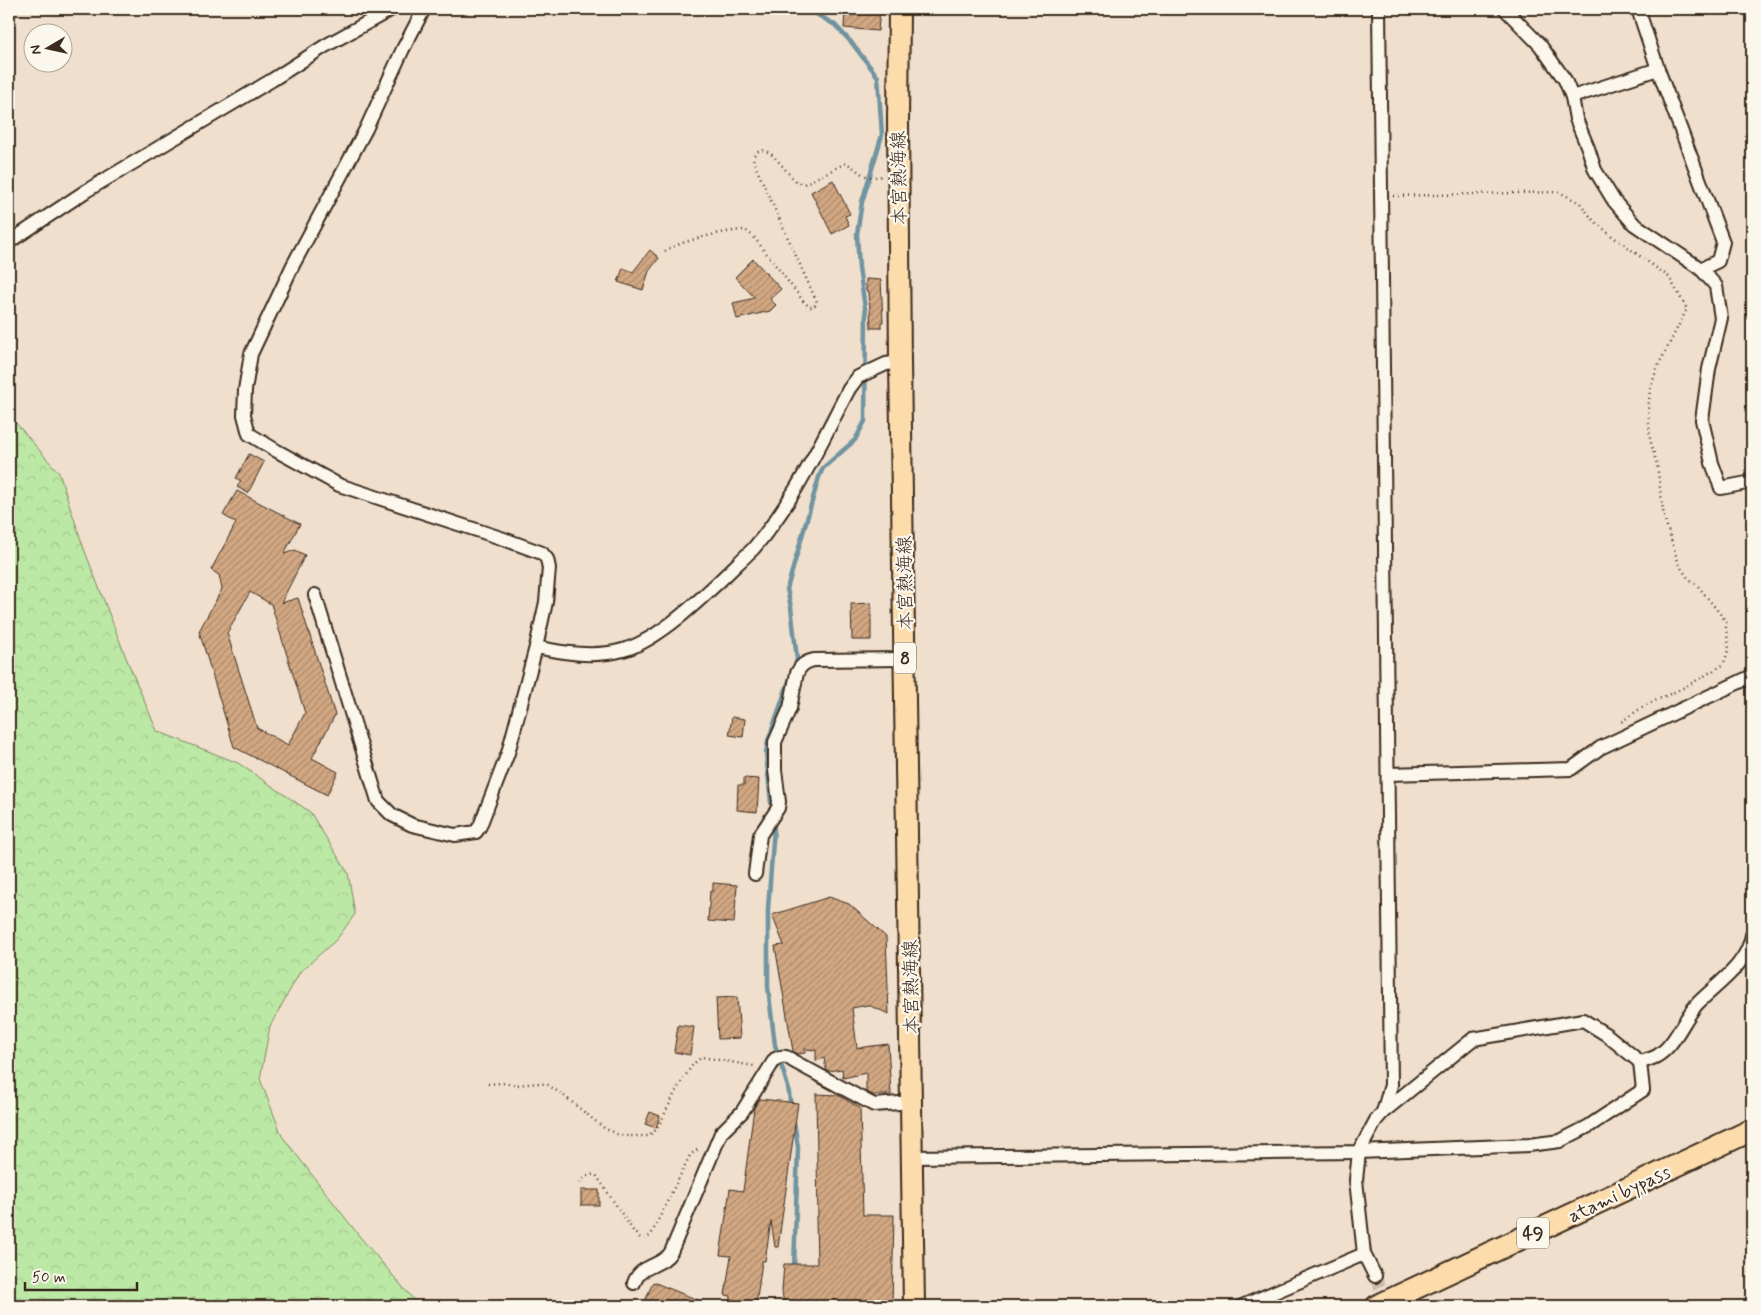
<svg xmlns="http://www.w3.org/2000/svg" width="1761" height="1315" font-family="Mynerve,'Klee One',sans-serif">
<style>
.forest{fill:url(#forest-crowns);stroke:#7c8962}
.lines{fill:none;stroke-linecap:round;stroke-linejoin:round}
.stream{stroke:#7094a0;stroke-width:4.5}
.building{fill:url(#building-hatch);stroke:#3b2a1e;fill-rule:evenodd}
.minor-tunnel{stroke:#cbbba9;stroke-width:12;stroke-dasharray:12 6;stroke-linecap:butt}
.minor-casing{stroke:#3b2a1e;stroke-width:16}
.primary-casing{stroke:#3b2a1e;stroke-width:24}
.trunk-casing{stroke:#3b2a1e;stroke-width:25}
.path{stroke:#3b2a1e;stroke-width:2.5;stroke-dasharray:1 4;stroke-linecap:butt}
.minor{stroke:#fbf7ec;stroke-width:12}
.primary{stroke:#fddcac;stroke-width:20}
.trunk{stroke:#fddcac;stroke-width:21}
.labels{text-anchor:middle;stroke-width:4.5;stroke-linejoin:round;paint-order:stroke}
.shield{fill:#fbf7ec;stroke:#75685c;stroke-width:1}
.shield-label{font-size:18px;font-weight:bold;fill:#3b2a1e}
.street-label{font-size:19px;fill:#3b2a1e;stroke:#fbf7ec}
</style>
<defs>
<pattern id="forest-crowns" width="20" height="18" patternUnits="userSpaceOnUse" patternTransform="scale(1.25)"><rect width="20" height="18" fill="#bce8a5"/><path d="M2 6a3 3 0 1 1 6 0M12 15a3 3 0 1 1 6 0" fill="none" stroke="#a2c78e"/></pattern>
<pattern id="building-hatch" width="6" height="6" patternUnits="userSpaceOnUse" patternTransform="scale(1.25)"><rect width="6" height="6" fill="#d2a883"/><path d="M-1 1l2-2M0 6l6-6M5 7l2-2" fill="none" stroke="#ac896b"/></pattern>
</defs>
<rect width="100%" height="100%" fill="#efdfcc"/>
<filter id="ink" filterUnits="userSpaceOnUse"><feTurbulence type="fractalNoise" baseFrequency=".02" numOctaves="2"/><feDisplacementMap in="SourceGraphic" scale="10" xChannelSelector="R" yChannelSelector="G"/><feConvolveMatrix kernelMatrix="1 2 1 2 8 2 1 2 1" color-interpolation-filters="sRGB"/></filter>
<g filter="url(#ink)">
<!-- forest -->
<path class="forest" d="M 9,415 L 59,473 L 84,549 L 127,660 L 157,731 L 238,763 L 310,812 L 348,873 L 355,914 L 337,939 L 300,972 L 270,1026 L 260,1079 L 282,1136 L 360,1237 L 419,1306 L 9,1306 Z"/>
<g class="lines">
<!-- stream -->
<g class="stream">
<path d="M 794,669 L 797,659 L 791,607 L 787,589 L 819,477 L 823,468 L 855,440 L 865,421 L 866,314 L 859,268 L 857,234 L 862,202 L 882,135 L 878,77 L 851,42 L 835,25 L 818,15 L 813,9"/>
<path d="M 771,803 L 766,753 L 768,741 L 790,678"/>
<path d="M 774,828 L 768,909 L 768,987 L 775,1045 L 788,1087 L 791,1107"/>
<path d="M 794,1122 L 798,1147 L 794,1269"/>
</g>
</g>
<!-- building -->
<g class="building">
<path d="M 845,9 L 880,9 L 878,31 L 844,28 Z"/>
<path d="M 833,180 L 850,214 L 845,216 L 849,225 L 832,234 L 811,192 Z"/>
<path d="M 650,250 L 659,258 L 649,271 L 643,290 L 618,282 L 623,268 L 633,272 Z"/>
<path d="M 753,259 L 781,289 L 770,299 L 776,305 L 770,311 L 737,319 L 733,303 L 755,298 L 735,277 Z"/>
<path d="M 866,279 L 881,280 L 883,322 L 881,322 L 881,328 L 871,328 L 869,292 L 866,291 Z"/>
<path d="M 249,454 L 264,462 L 248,493 L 237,487 L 241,481 L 236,478 Z"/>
<path d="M 237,491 L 300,524 L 284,554 L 295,550 L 305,555 L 281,603 L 298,598 L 335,715 L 312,758 L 338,772 L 327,795 L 234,747 L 199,631 L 222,589 L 219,575 L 211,570 L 236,523 L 223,515 ZM 250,592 L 271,604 L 305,713 L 288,745 L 257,728 L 227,633 Z"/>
<path d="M 871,603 L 871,640 L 852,640 L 851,604 Z"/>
<path d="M 732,717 L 745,719 L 743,737 L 729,735 Z"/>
<path d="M 744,778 L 759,779 L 757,812 L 737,810 L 738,785 L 744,785 Z"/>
<path d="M 713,883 L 737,885 L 734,923 L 708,921 L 710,891 L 713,891 Z"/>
<path d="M 829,897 L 849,904 L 886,937 L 889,1014 L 868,1005 L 852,1008 L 857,1048 L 888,1044 L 891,1095 L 873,1095 L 866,1092 L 866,1073 L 843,1078 L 842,1069 L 829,1071 L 826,1070 L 824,1058 L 816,1061 L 816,1050 L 805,1049 L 805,1053 L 797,1054 L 793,1051 L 775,946 L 784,945 L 772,915 Z"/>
<path d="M 737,997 L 740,1038 L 718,1039 L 716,998 Z"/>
<path d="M 678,1025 L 694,1027 L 690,1055 L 674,1052 Z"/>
<path d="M 816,1094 L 838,1095 L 860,1108 L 863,1215 L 894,1215 L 892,1306 L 784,1306 L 782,1291 L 784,1264 L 817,1264 L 816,1217 L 818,1217 Z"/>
<path d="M 760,1099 L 798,1103 L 778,1247 L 775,1247 L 771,1221 L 765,1261 L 762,1261 L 756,1306 L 730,1306 L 731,1296 L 725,1295 L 731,1256 L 720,1255 L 730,1189 L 743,1191 L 754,1108 Z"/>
<path d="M 650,1112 L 660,1116 L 656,1128 L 645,1124 Z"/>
<rect x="581" y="1190" width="18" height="15"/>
<path d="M 653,1282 L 713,1306 L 643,1306 Z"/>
</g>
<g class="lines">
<!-- minor-tunnel -->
<path class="minor-tunnel" d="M 1375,1276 L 1389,1306"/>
<!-- minor casing -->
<g class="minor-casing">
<g id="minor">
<path d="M 1379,9 L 1391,1085 L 1383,1112"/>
<path d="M 1505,9 L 1540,45 L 1565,80 L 1572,97 L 1576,119 L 1588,148 L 1595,170 L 1614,201 L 1634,224 L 1701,269 L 1716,286 L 1721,318 L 1709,369 L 1702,420 L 1712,463 L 1721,488 L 1752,482"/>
<path d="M 1638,9 L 1658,69 L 1723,242 L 1718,261 L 1701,269"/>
<path d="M 1572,97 L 1658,69"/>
<path d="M 9,242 L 86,191 L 272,80 L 325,46 L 392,9"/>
<path d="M 315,595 L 378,801 L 392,815 L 412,825 L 455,835 L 476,832 L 480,826 L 508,753 L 536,647 L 546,602 L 549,568 L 547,559 L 542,553 L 501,538 L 339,485 L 277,451 L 249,434 L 244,415 L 245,390 L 251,354 L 293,265 L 366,129 L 403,49 L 424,9"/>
<path d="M 536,647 C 564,653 594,658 623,650 C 665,639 721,579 753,549 C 794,502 820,444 849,389 L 858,377 L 886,364 L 900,362"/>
<path d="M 1388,774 L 1571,769 L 1600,748 L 1752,676"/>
<path d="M 755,874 L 760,835 L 778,808 L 779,802 L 775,770 L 775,742 L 790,708 L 797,673 C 801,665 805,662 814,660 L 905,659"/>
<path d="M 912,1157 L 1359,1152 L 1529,1145 L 1560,1141 L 1589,1126 L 1643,1090 L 1640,1062"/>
<path d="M 1375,1276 L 1364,1254 L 1356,1180 L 1359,1152 L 1376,1120 L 1383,1112 L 1473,1039 L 1583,1020 L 1607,1035 L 1640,1062 C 1645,1061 1650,1059 1655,1057 C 1675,1047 1683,1019 1698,1003 C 1719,982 1747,965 1752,935"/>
<path d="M 634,1283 C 640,1264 662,1267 671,1252 L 721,1133 L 742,1112 L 775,1059 C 783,1056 786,1055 793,1061 L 874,1105 L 912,1102"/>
<path d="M 1242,1306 L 1364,1254"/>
</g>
</g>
<!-- primary casing -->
<g class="primary-casing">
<path id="primary" d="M 899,9 L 898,122 L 900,362 L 914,1306"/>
</g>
<!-- trunk casing -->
<g class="trunk-casing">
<path id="trunk" d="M 1377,1306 L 1752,1130"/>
</g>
<!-- path -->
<g class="path">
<path d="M 1393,196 L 1559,192 L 1580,203 L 1593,220 L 1612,236 L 1669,277 L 1687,309 L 1657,368 L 1650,390 L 1648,411 L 1650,439 L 1657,465 L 1664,517 L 1679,565 L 1688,578 L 1698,586 L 1725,620 L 1729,649 L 1723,665 L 1685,687 L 1644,706 L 1621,722"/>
<path d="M 665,251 C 679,241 728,230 745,230 L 753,236 L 804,302 L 810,307 L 814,307 L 817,302 L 815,298 L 754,163 C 753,159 753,155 757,152 C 769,142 787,175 796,181 C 798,183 801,183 804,184 L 846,163 C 861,171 862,180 882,176"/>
<path d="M 488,1084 L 502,1083 L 516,1085 L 540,1083 L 548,1085 L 563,1095 L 604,1128 L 617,1134 L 627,1136 L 648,1136 L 657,1129 L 677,1089 L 693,1064 L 702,1057 L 754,1066"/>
<path d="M 580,1183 C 584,1177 588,1174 596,1175 L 634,1232 L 640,1238 L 647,1238 L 651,1235 L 690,1155 L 700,1148"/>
</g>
<!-- minor -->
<use href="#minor" class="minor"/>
<!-- primary -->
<use href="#primary" class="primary"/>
<!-- trunk -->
<use href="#trunk" class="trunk"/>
</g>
</g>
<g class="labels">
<!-- shield labels -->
<g class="shield">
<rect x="894" y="642.5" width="22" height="31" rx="4"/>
<rect x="1517" y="1217.5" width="32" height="31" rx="4"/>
</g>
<g class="shield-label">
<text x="905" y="664">8</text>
<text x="1533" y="1239">49</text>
</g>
<!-- street labels -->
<g class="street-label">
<text transform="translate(898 178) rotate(-91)" y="7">本宮熱海線</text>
<text transform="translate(904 583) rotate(-91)" y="7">本宮熱海線</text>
<text transform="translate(910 987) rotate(-91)" y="7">本宮熱海線</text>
<text transform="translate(1619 1193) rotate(-25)" y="7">atami bypass</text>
</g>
</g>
<!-- margin -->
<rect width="1761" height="1315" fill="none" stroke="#fbf7ec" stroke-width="30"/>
<rect x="15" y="15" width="1731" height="1285" fill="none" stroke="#3b2a1e" stroke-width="2" filter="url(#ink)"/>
<!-- north arrow -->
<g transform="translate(48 48) rotate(261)"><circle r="24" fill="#fbf7ec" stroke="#aea59a"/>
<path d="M0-4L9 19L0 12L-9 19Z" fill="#3b2a1e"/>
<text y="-8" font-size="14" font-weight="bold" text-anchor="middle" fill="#3b2a1e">N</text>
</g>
<!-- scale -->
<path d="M25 1282v8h112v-8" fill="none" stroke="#3b2a1e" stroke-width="2.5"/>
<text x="32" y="1282" font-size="15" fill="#3b2a1e" stroke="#fbf7ec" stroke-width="4" paint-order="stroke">50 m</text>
</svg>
